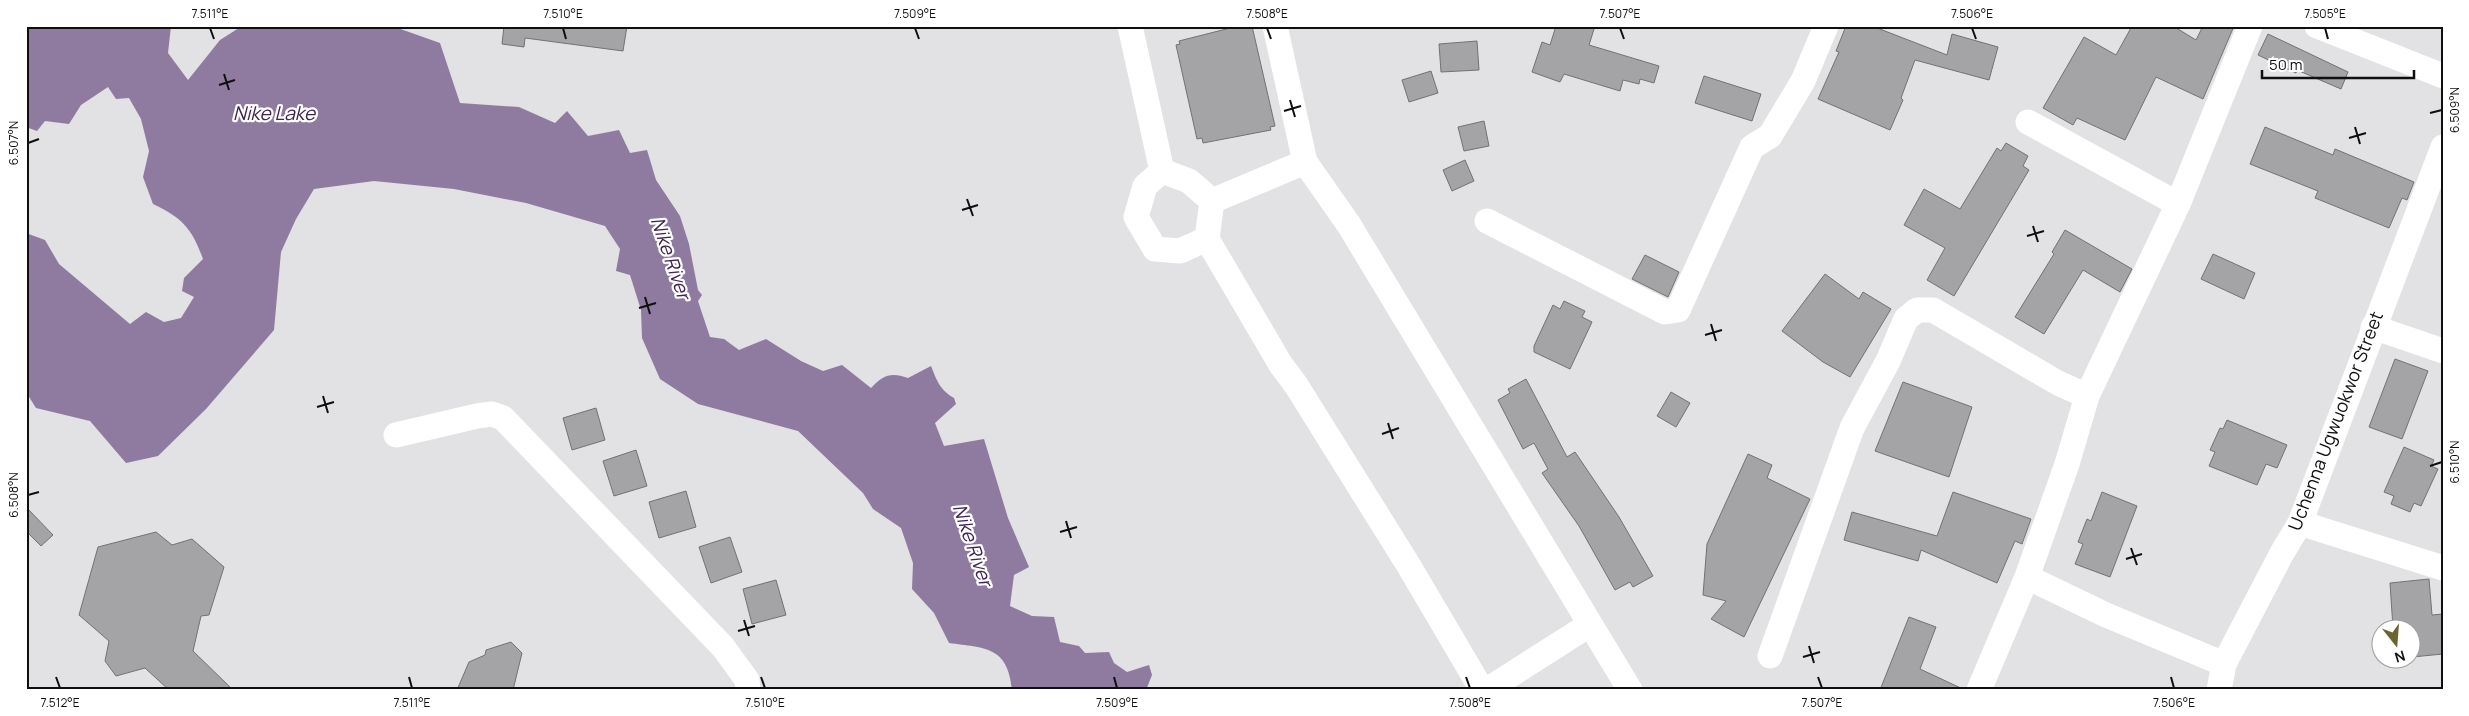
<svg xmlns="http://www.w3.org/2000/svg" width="2469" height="716" font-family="Manrope,sans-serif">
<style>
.water{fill:#8e7b9f}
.building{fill:#a4a3a6;stroke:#727174}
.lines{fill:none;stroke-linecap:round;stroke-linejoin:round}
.minor{stroke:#fff;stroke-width:25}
.ticks{fill:none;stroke:#100f10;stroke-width:2}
.labels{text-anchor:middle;stroke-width:4.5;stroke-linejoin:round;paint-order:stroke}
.street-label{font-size:18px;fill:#100f10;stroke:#fff}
.water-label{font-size:19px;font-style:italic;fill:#3f2453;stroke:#fff}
.neatline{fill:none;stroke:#100f10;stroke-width:2}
.ticks-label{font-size:12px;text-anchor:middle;fill:#100f10}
</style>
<rect width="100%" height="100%" fill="#e2e1e4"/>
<!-- water -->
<path class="water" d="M 26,26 L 171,26 L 168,53 L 188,80 L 220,40 L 242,26 L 392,26 L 440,43 L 460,103 L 519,107 L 555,123 L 567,111 L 588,136 L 619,130 L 630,153 L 647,150 L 656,180 L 680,216 L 689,244 L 698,290 L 702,295 L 698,301 L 710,337 L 724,339 L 739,350 L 766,339 L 801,361 L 823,371 L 842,365 L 871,388 C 883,375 891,372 908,378 L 931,366 C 937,381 940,390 954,398 L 956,404 L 935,423 L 944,446 L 984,439 L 1008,518 L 1029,567 L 1014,575 L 1010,606 L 1032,616 L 1054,617 L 1060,642 L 1079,646 L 1085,653 L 1109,652 L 1114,663 L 1127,672 L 1149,665 L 1152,675 L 1146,690 L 1012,690 C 1008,646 985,648 949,643 L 934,613 L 912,589 L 913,563 L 901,528 L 873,509 L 863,493 L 798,431 L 698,404 L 660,379 L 642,338 L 641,310 L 630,275 L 616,271 L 620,249 L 605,226 L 526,203 L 454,189 L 374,181 L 314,189 L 296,219 L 281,252 L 274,330 L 206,409 L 158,456 L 126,463 L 90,421 L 36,408 L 26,392 L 26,233 L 45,240 L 59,264 L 130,324 L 146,312 L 164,322 L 181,318 L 194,297 L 182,291 L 184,278 L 203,259 C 192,229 183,218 153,204 L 143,177 L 149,151 L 141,119 L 129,98 L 116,99 L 108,87 L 81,105 L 69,124 L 45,121 L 37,131 L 26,127 Z"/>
<!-- building -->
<g class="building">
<path d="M 504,26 L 627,26 L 623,51 L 525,38 L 524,47 L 502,44 Z"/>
<path d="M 1238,26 L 1252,26 L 1275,126 L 1270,127 L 1271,130 L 1203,143 L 1202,138 L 1197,139 L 1176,45 L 1180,44 L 1179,41 Z"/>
<path d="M 1556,26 L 1595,26 L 1589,45 L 1659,66 L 1654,83 L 1640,79 L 1639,84 L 1623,80 L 1620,91 L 1564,74 L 1560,82 L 1532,72 L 1542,42 L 1550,45 Z"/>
<path d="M 1846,26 L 1872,26 L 1947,55 L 1952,34 L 1998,47 L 1989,80 L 1915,60 L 1901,98 L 1903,100 L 1890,130 L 1818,99 L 1839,52 L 1836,51 Z"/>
<path d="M 2132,26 L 2173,26 L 2196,40 L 2203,26 L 2234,26 L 2203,99 L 2156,77 L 2125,140 L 2077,118 L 2073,125 L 2043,108 L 2084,37 L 2116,55 Z"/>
<path d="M 2268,34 L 2348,72 L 2341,89 L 2297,70 L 2296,73 L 2258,55 Z"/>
<path d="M 1477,41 L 1479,70 L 1441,72 L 1439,44 Z"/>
<path d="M 1431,71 L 1438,93 L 1409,102 L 1402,80 Z"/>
<path d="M 1704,76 L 1761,94 L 1752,121 L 1695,103 Z"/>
<path d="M 1484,121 L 1489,146 L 1464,151 L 1458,127 Z"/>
<path d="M 2265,127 L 2333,155 L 2335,149 L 2414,182 L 2407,200 L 2402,198 L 2389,228 L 2315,198 L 2318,191 L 2250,164 Z"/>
<path d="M 2006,143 L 2028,156 L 2023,166 L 2029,170 L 1954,296 L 1927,280 L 1945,248 L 1904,225 L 1924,189 L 1960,209 L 1997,148 L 2001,151 Z"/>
<path d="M 1465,160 L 1474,181 L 1452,191 L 1443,170 Z"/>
<path d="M 2065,230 L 2132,269 L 2120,292 L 2083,270 L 2044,334 L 2015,317 L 2054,254 L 2052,252 Z"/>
<path d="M 2213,254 L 2255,273 L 2244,299 L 2201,279 Z"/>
<path d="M 1645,255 L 1679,272 L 1668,297 L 1632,279 Z"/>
<path d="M 1825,274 L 1859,299 L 1863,292 L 1891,309 L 1850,377 L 1823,362 L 1782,331 Z"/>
<path d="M 1564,301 L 1585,311 L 1582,317 L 1592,322 L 1570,369 L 1534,352 L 1534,346 L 1553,305 L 1560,309 Z"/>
<path d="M 2395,359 L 2428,371 L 2402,439 L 2369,427 Z"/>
<path d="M 1526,379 L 1567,457 L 1575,452 L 1619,517 L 1653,576 L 1633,587 L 1630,582 L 1615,590 L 1579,526 L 1542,473 L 1548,469 L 1534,443 L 1523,449 L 1498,400 L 1510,393 L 1508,389 Z"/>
<path d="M 1903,382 L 1972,407 L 1949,477 L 1875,451 Z"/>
<path d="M 1671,392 L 1690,403 L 1676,427 L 1657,416 Z"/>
<path d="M 596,408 L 605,440 L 572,450 L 563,418 Z"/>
<path d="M 2227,420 L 2287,445 L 2277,468 L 2266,464 L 2257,485 L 2209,466 L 2215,452 L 2210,450 L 2220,428 L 2223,429 Z"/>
<path d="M 2404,447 L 2434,460 L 2431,466 L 2438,469 L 2421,506 L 2414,503 L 2410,512 L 2391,504 L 2394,496 L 2384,492 Z"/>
<path d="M 636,450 L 647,486 L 614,496 L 603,461 Z"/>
<path d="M 1748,454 L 1772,465 L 1767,478 L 1810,499 L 1744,637 L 1711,619 L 1726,601 L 1703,595 L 1707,544 Z"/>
<path d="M 686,491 L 696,527 L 659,538 L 649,502 Z"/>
<path d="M 1953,492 L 2031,519 L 2022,544 L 2015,541 L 1997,583 L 1921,550 L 1918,561 L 1844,540 L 1852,512 L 1937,536 Z"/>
<path d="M 2102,492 L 2137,506 L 2110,577 L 2075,564 L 2083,544 L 2078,542 L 2087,519 L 2091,521 Z"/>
<path d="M 26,507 L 53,535 L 41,546 L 26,531 Z"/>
<path d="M 156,532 L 172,545 L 192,539 L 224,567 L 209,615 L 201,616 L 193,651 L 233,690 L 169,690 L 145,668 L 116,676 L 105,661 L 109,641 L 79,615 L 98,547 Z"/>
<path d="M 730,537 L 742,572 L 711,583 L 699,547 Z"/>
<path d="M 2429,579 L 2432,615 L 2443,614 L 2443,654 L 2412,657 L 2412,628 L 2393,628 L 2390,583 Z"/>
<path d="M 776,580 L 786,615 L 752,624 L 743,589 Z"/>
<path d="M 1909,617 L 1936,627 L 1920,669 L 1965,690 L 1880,690 Z"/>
<path d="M 511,642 L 522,653 L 513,690 L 457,690 L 469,662 L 485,655 L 486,650 Z"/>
</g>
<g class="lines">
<!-- minor -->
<g class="minor">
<path d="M 1130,26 L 1162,171 L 1189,181 L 1212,201 L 1305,162"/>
<path d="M 1275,26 L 1305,162 L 1349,225 L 1630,690"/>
<path d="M 2317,26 L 2443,76"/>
<path d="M 2028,122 L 2178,204"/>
<path d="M 1162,171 L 1145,186 L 1136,217 L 1155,249 L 1180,251 L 1207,239"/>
<path d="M 1212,201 L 1207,239 L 1281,365 L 1296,385 L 1409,566 L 1482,690"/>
<path d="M 1487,221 L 1665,312 L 1678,310 L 1752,147 L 1770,136 L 1803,81 L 1826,26"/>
<path d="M 2373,327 L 2443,351"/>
<path d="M 396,435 L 477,416 L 492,414 L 503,418 L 723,647 L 747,680 L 748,690"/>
<path d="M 2300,523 L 2443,568"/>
<path d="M 2027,577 L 2106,615 L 2224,664"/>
<path d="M 1770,656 L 1852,428 L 1888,361 L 1906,319 L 1917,310 L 1933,310 L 2058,383 L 2087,396"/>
<path d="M 1487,690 L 1589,625"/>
<path d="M 1979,690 L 2027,577 L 2067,464 L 2087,396 L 2178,204 L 2250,26"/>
<path d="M 2219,690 L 2224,664 L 2282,553 L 2300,523 L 2443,147"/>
</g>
</g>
<!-- ticks -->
<path class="ticks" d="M 210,28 L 214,39M 563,28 L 566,39M 915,28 L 919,39M 1267,28 L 1271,39M 1620,28 L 1624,39M 1972,28 L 1976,39M 2325,28 L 2328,39M 224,74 L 229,90M 219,85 L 235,80M 1290,100 L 1295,117M 1284,111 L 1301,106M 2430,113 L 2442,110M 2355,127 L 2360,144M 2349,138 L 2366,133M 28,143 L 39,139M 967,199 L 973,216M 962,210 L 978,205M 2033,226 L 2038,242M 2027,236 L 2044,231M 645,297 L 650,314M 639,308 L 656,303M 1711,324 L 1716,341M 1705,335 L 1722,330M 323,396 L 328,413M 317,407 L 334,402M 1388,423 L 1393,439M 1382,434 L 1399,428M 2430,466 L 2442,462M 28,495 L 39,492M 1066,521 L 1071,538M 1060,532 L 1077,527M 2131,548 L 2137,565M 2126,559 L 2142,554M 744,620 L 749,636M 738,631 L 755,626M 1809,646 L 1814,663M 1803,657 L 1820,652M 56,677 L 60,688M 409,677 L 412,688M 761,677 L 765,688M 1114,677 L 1117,688M 1466,677 L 1470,688M 1818,677 L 1822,688M 2171,677 L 2174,688"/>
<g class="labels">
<!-- street labels -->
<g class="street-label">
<text transform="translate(2336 421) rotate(-69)" y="6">Uchenna Ugwuokwor Street</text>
</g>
<!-- water labels -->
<g class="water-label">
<text x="274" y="120">Nike Lake</text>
<text transform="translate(671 258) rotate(71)" y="7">Nike River</text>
<text transform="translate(973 545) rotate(71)" y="7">Nike River</text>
</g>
</g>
<!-- border -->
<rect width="2469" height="716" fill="none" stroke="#ffffff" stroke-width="55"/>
<!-- north arrow -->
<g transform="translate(2396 644) rotate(163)"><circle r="24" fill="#ffffff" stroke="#9f9f9f"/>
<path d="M0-4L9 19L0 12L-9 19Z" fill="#6c6330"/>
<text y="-8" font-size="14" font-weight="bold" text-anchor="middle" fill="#100f10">N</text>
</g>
<!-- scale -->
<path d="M2262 70v8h152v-8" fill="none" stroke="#100f10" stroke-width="2.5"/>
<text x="2269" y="70" font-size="15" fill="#100f10" stroke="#ffffff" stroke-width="4" paint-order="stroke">50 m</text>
<rect x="28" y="28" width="2414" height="660" class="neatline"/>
<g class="ticks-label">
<text x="210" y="18">7.511°E</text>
<text x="563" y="18">7.510°E</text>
<text x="915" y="18">7.509°E</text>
<text x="1267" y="18">7.508°E</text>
<text x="1620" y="18">7.507°E</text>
<text x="1972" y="18">7.506°E</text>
<text x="2325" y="18">7.505°E</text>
<text transform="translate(2455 110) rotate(-90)" y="4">6.509°N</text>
<text transform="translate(14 143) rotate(-90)" y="4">6.507°N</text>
<text transform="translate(2455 462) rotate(-90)" y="4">6.510°N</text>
<text transform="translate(14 495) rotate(-90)" y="4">6.508°N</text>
<text x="60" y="707">7.512°E</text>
<text x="412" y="707">7.511°E</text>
<text x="765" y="707">7.510°E</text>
<text x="1117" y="707">7.509°E</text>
<text x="1470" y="707">7.508°E</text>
<text x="1822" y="707">7.507°E</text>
<text x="2174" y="707">7.506°E</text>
</g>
</svg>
